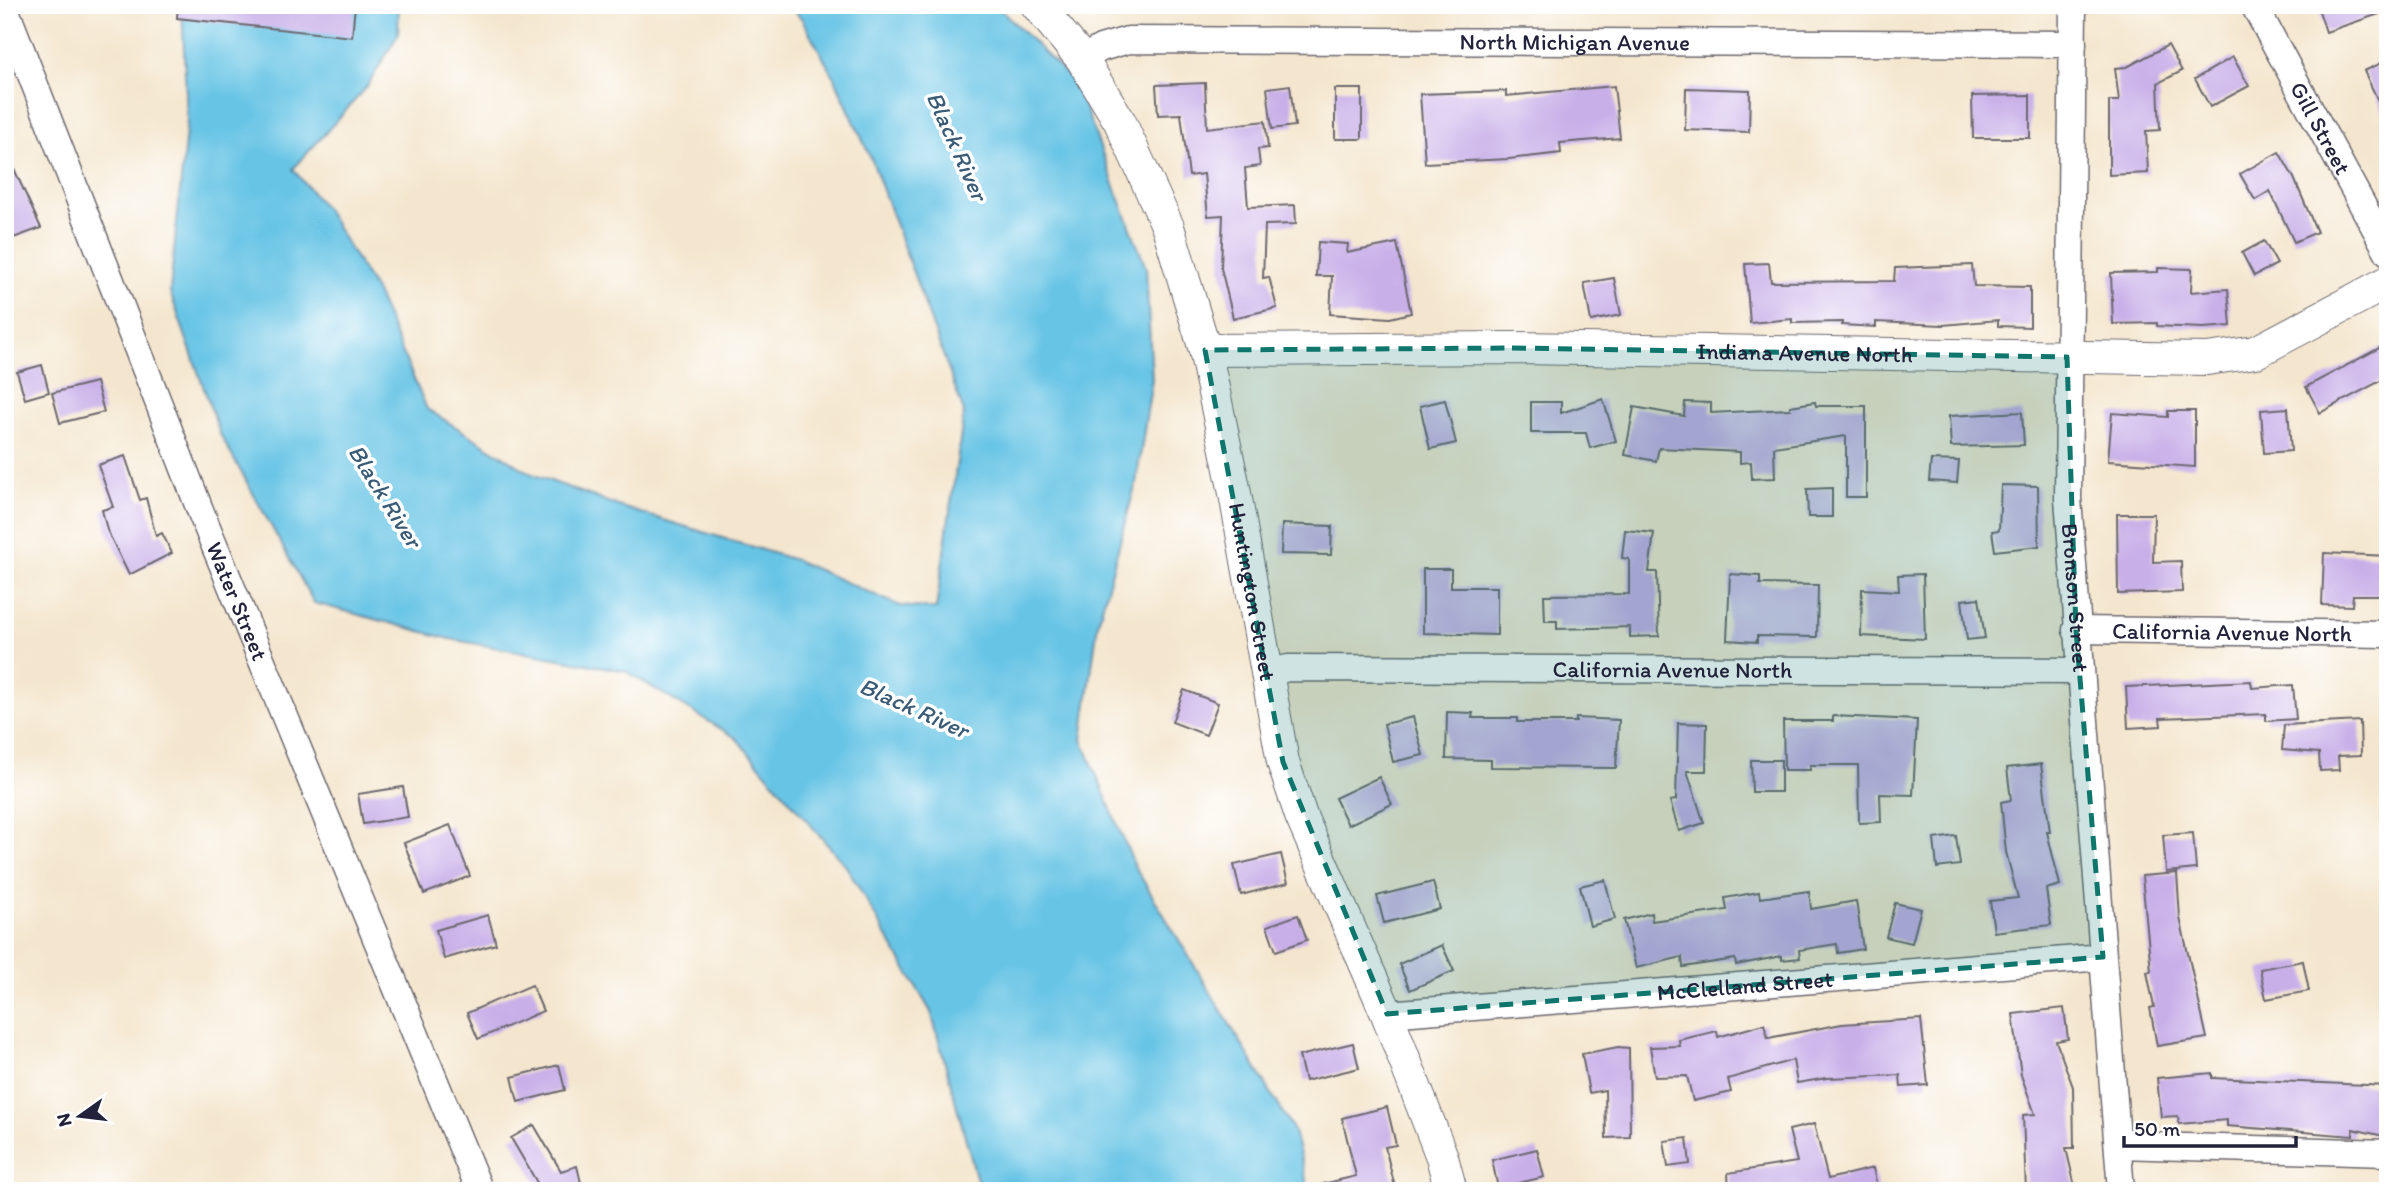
<svg xmlns="http://www.w3.org/2000/svg" width="2393" height="1196" font-family="Itim,sans-serif">
<style>
.water{fill:#67c4e5;stroke:#447390;stroke-width:2}
.building{fill:#c8afe8}
.lines{fill:none;stroke-linecap:round;stroke-linejoin:round}
.minor-casing{stroke:#6c676e;stroke-width:29}
.tertiary-casing{stroke:#6c676e;stroke-width:34}
.minor{stroke:#fff;stroke-width:26}
.tertiary{stroke:#fff;stroke-width:32}
.marked{fill:#0f766e;fill-opacity:0.2;stroke:#0f766e;stroke-width:5;stroke-dasharray:14 9;stroke-linejoin:round}
.labels{text-anchor:middle;stroke-width:7;stroke-linejoin:round;paint-order:stroke}
.street-label{font-size:23px;fill:#22223b;stroke:#fff}
.water-label{font-size:24px;font-style:italic;fill:#3a5b76;stroke:#fff}
</style>
<rect width="100%" height="100%" fill="#fff"/>
<filter id="ink" filterUnits="userSpaceOnUse"><feTurbulence type="fractalNoise" baseFrequency=".0143" numOctaves="2"/><feDisplacementMap in="SourceGraphic" scale="14" xChannelSelector="R" yChannelSelector="G"/><feConvolveMatrix kernelMatrix="1 2 1 2 8 2 1 2 1" color-interpolation-filters="sRGB"/></filter>
<filter id="wash" filterUnits="userSpaceOnUse"><feTurbulence type="fractalNoise" baseFrequency=".00686" numOctaves="4" result="noise"/><feDisplacementMap in="SourceGraphic" scale="28" xChannelSelector="R" yChannelSelector="G"/><feGaussianBlur stdDeviation="1.57" result="paint"/><feColorMatrix in="noise" values="0 0 0 0 0 0 0 0 0 0 0 0 0 0 0 0 0 1.4 0 .05"/><feComposite in="paint" operator="in"/></filter>
<g filter="url(#wash)">
<rect width="100%" height="100%" fill="#f4e6ce"/>
<!-- water -->
<path class="water" d="M 182,5 L 399,5 L 398,35 L 366,88 L 293,169 L 327,211 L 376,292 L 427,409 L 532,474 L 621,507 L 795,560 L 900,606 L 936,609 L 964,412 L 873,163 L 835,79 L 802,19 L 789,5 L 996,5 L 1076,84 L 1146,268 L 1152,379 L 1136,483 L 1098,623 L 1082,740 L 1135,867 L 1294,1131 L 1309,1191 L 980,1191 L 931,1012 L 846,866 L 736,738 L 625,671 L 450,639 L 314,603 L 220,434 L 170,292 L 187,120 Z"/>
<g id="blocks">
<!-- building -->
<g class="building">
<path d="M 178,5 L 355,5 L 352,37 L 177,18 Z"/>
<path d="M 2317,5 L 2388,5 L 2388,11 L 2326,32 Z"/>
<path d="M 2168,45 L 2182,71 L 2158,83 L 2160,130 L 2146,131 L 2148,173 L 2109,175 L 2109,101 L 2119,101 L 2115,68 L 2127,67 Z"/>
<path d="M 2233,57 L 2249,86 L 2210,107 L 2195,79 Z"/>
<path d="M 2388,60 L 2388,122 L 2364,71 Z"/>
<path d="M 1205,83 L 1207,128 L 1265,121 L 1268,148 L 1258,149 L 1260,166 L 1245,168 L 1248,207 L 1295,205 L 1296,224 L 1265,225 L 1263,278 L 1269,277 L 1277,308 L 1233,318 L 1221,268 L 1223,215 L 1208,216 L 1204,174 L 1189,176 L 1181,114 L 1158,115 L 1156,85 Z"/>
<path d="M 1290,85 L 1295,126 L 1272,129 L 1267,88 Z"/>
<path d="M 1614,86 L 1620,138 L 1560,143 L 1561,153 L 1509,159 L 1425,163 L 1420,94 L 1506,91 L 1506,96 Z"/>
<path d="M 1686,88 L 1750,90 L 1749,132 L 1685,130 Z"/>
<rect x="1335" y="89" width="27" height="50"/>
<path d="M 2030,95 L 2030,138 L 1973,138 L 1972,96 Z"/>
<path d="M 5,149 L 41,228 L 5,241 Z"/>
<path d="M 2279,152 L 2294,178 L 2317,232 L 2294,242 L 2270,191 L 2255,200 L 2240,174 Z"/>
<path d="M 2264,241 L 2277,264 L 2254,276 L 2242,253 Z"/>
<path d="M 1318,242 L 1348,244 L 1347,253 L 1397,243 L 1411,313 L 1390,318 L 1330,314 L 1332,276 L 1316,276 Z"/>
<path d="M 1769,263 L 1771,282 L 1894,281 L 1895,268 L 1972,265 L 1974,286 L 2030,287 L 2030,327 L 1998,326 L 1998,320 L 1943,325 L 1876,322 L 1876,327 L 1842,325 L 1842,322 L 1792,323 L 1792,319 L 1750,323 L 1745,264 Z"/>
<path d="M 2158,268 L 2192,269 L 2191,292 L 2228,289 L 2231,326 L 2203,328 L 2157,326 L 2157,323 L 2113,324 L 2111,273 L 2158,272 Z"/>
<path d="M 1614,278 L 1621,315 L 1591,321 L 1584,283 Z"/>
<path d="M 2381,347 L 2388,360 L 2388,377 L 2320,413 L 2306,387 Z"/>
<path d="M 42,365 L 49,392 L 25,399 L 17,372 Z"/>
<path d="M 96,382 L 104,412 L 60,423 L 52,393 Z"/>
<path d="M 1603,399 L 1616,441 L 1590,448 L 1586,433 L 1531,433 L 1531,402 L 1561,402 L 1561,413 Z"/>
<path d="M 1445,400 L 1456,443 L 1430,449 L 1420,406 Z"/>
<path d="M 1685,402 L 1711,403 L 1711,413 L 1790,409 L 1790,406 L 1815,402 L 1816,406 L 1866,406 L 1866,497 L 1846,497 L 1846,436 L 1774,447 L 1775,478 L 1752,479 L 1751,462 L 1740,463 L 1740,452 L 1659,448 L 1656,461 L 1625,455 L 1634,407 L 1684,416 Z"/>
<path d="M 2288,408 L 2291,451 L 2264,453 L 2261,410 Z"/>
<path d="M 2168,411 L 2195,411 L 2195,467 L 2108,461 L 2112,413 L 2168,417 Z"/>
<path d="M 2022,412 L 2024,445 L 1951,447 L 1949,416 Z"/>
<path d="M 125,456 L 140,500 L 146,498 L 156,536 L 162,533 L 172,553 L 129,575 L 107,530 L 102,510 L 113,507 L 98,465 Z"/>
<path d="M 1931,460 L 1959,461 L 1957,483 L 1929,481 Z"/>
<path d="M 2001,485 L 2038,486 L 2039,546 L 1995,551 L 1992,531 L 1999,530 Z"/>
<path d="M 1832,488 L 1832,517 L 1808,517 L 1807,489 Z"/>
<path d="M 2117,514 L 2154,514 L 2153,562 L 2181,561 L 2182,592 L 2118,594 Z"/>
<path d="M 1282,524 L 1332,526 L 1331,555 L 1281,554 Z"/>
<path d="M 1625,530 L 1654,533 L 1649,572 L 1657,572 L 1659,636 L 1630,637 L 1630,627 L 1557,629 L 1557,621 L 1545,621 L 1544,595 L 1629,594 L 1629,559 L 1622,558 Z"/>
<path d="M 2324,553 L 2388,556 L 2388,595 L 2353,595 L 2352,606 L 2322,605 Z"/>
<path d="M 1423,569 L 1451,569 L 1451,587 L 1497,587 L 1497,635 L 1423,633 Z"/>
<path d="M 1730,574 L 1760,576 L 1760,584 L 1818,585 L 1817,637 L 1757,636 L 1757,642 L 1727,640 Z"/>
<path d="M 1923,574 L 1925,639 L 1861,636 L 1862,589 L 1899,591 L 1898,575 Z"/>
<path d="M 1979,598 L 1985,638 L 1967,640 L 1962,600 Z"/>
<path d="M 2251,681 L 2252,688 L 2293,685 L 2296,719 L 2266,721 L 2266,714 L 2160,718 L 2161,726 L 2128,728 L 2126,687 Z"/>
<path d="M 1184,690 L 1218,703 L 1206,735 L 1172,722 Z"/>
<path d="M 1447,712 L 1473,713 L 1472,718 L 1517,718 L 1517,722 L 1576,722 L 1576,718 L 1619,720 L 1616,768 L 1491,767 L 1491,760 L 1446,759 Z"/>
<path d="M 1833,716 L 1917,720 L 1913,795 L 1880,794 L 1881,822 L 1859,823 L 1858,765 L 1810,765 L 1810,770 L 1784,770 L 1783,721 L 1833,721 Z"/>
<path d="M 1413,717 L 1423,755 L 1393,762 L 1384,724 Z"/>
<path d="M 2360,721 L 2361,755 L 2338,756 L 2339,770 L 2320,771 L 2319,753 L 2282,750 L 2284,725 Z"/>
<path d="M 1678,723 L 1707,724 L 1706,771 L 1687,771 L 1704,823 L 1679,831 L 1670,801 L 1676,800 Z"/>
<path d="M 1751,760 L 1781,760 L 1781,792 L 1752,792 Z"/>
<path d="M 2041,764 L 2050,832 L 2047,832 L 2060,885 L 2046,889 L 2051,925 L 1994,932 L 1990,901 L 2018,898 L 2006,852 L 2001,802 L 2011,800 L 2007,768 Z"/>
<path d="M 1379,777 L 1392,804 L 1348,825 L 1335,798 Z"/>
<path d="M 403,787 L 408,817 L 363,824 L 358,794 Z"/>
<path d="M 450,825 L 470,876 L 424,894 L 404,843 Z"/>
<path d="M 2193,833 L 2196,869 L 2166,872 L 2163,835 Z"/>
<path d="M 1956,836 L 1960,865 L 1937,868 L 1934,839 Z"/>
<path d="M 1281,854 L 1288,883 L 1241,895 L 1234,865 Z"/>
<path d="M 2177,873 L 2180,918 L 2207,1038 L 2157,1046 L 2150,1008 L 2154,1007 L 2147,972 L 2151,971 L 2142,876 Z"/>
<path d="M 1605,880 L 1615,919 L 1590,926 L 1580,886 Z"/>
<path d="M 1433,882 L 1440,909 L 1384,923 L 1377,896 Z"/>
<path d="M 1809,891 L 1811,909 L 1856,901 L 1863,949 L 1838,953 L 1837,944 L 1799,950 L 1800,958 L 1782,960 L 1782,956 L 1736,965 L 1735,959 L 1683,967 L 1682,957 L 1636,968 L 1624,920 L 1651,913 L 1652,921 L 1727,910 L 1725,898 L 1759,892 L 1760,898 Z"/>
<path d="M 1895,903 L 1921,909 L 1912,943 L 1886,937 Z"/>
<path d="M 488,915 L 496,944 L 444,959 L 436,930 Z"/>
<path d="M 1298,915 L 1307,940 L 1276,951 L 1267,926 Z"/>
<path d="M 1442,945 L 1454,971 L 1410,990 L 1399,964 Z"/>
<path d="M 2303,961 L 2309,991 L 2266,999 L 2260,969 Z"/>
<path d="M 532,985 L 543,1011 L 478,1039 L 467,1013 Z"/>
<path d="M 2064,1008 L 2068,1039 L 2056,1041 L 2073,1087 L 2074,1148 L 2066,1148 L 2076,1191 L 2026,1191 L 2023,1115 L 2035,1114 L 2021,1075 L 2013,1014 Z"/>
<path d="M 1921,1019 L 1928,1085 L 1901,1087 L 1900,1075 L 1827,1078 L 1797,1083 L 1793,1060 L 1728,1079 L 1731,1092 L 1693,1101 L 1687,1076 L 1655,1077 L 1650,1047 L 1680,1046 L 1679,1040 L 1717,1031 L 1718,1037 L 1764,1024 L 1768,1038 L 1842,1024 Z"/>
<path d="M 1353,1043 L 1359,1068 L 1305,1081 L 1299,1056 Z"/>
<path d="M 1618,1047 L 1629,1048 L 1630,1137 L 1606,1138 L 1605,1090 L 1589,1093 L 1582,1054 Z"/>
<path d="M 559,1065 L 565,1090 L 518,1102 L 512,1077 Z"/>
<path d="M 2212,1073 L 2212,1078 L 2388,1086 L 2388,1137 L 2353,1129 L 2353,1136 L 2227,1126 L 2227,1120 L 2179,1124 L 2178,1116 L 2161,1117 L 2157,1078 Z"/>
<path d="M 1387,1107 L 1396,1145 L 1385,1147 L 1396,1191 L 1324,1191 L 1323,1184 L 1356,1176 L 1342,1118 Z"/>
<path d="M 1814,1124 L 1828,1179 L 1873,1168 L 1878,1191 L 1729,1191 L 1728,1173 L 1797,1162 L 1789,1130 Z"/>
<path d="M 534,1125 L 561,1171 L 577,1166 L 583,1191 L 542,1191 L 511,1138 Z"/>
<path d="M 1687,1138 L 1690,1164 L 1668,1167 L 1664,1141 Z"/>
<path d="M 1537,1149 L 1544,1177 L 1498,1188 L 1492,1160 Z"/>
</g>
</g>
</g>
<g filter="url(#ink)">
<use href="#blocks" fill-opacity="0" stroke="#6c676e" stroke-width="2"/>
<g class="lines">
<!-- minor casing -->
<g class="minor-casing">
<g id="minor">
<path id="s1" d="M 2073,5 L 2068,499 L 2121,1191"/>
<path id="s2" d="M 2254,5 L 2388,252"/>
<path id="s3" d="M 5,8 L 202,515 L 480,1191"/>
<path id="s4" d="M 1082,59 L 1101,48 L 1128,40 L 2073,44"/>
<path id="s5" d="M 2076,630 L 2388,634"/>
<path id="s6" d="M 1267,673 L 1288,668 L 2079,671"/>
<path id="s7" d="M 1387,1014 L 2103,957"/>
<path d="M 2118,1145 L 2388,1153"/>
</g>
</g>
<!-- tertiary casing -->
<g class="tertiary-casing">
<g id="tertiary">
<path id="s8" d="M 1037,5 L 1082,59 L 1120,122 L 1168,227 L 1205,350 L 1234,488 L 1283,762 L 1301,816 L 1387,1014 L 1442,1157 L 1451,1191"/>
<path id="s9" d="M 1205,350 L 1512,348 L 2207,359 L 2256,352 L 2388,282"/>
</g>
</g>
<!-- minor -->
<use href="#minor" class="minor"/>
<!-- tertiary -->
<use href="#tertiary" class="tertiary"/>
</g>
</g>
<!-- marked area -->
<path class="marked" d="M 1512,348 L 2067,357 L 2076,630 L 2103,957 L 1387,1014 L 1283,762 L 1205,350 Z"/>
<g class="labels">
<!-- street labels -->
<g class="street-label">
<text dy="8" stroke="none"><textPath href="#s4" startOffset="497">North Michigan Avenue</textPath></text>
<text dy="8" stroke="none"><textPath href="#s2" startOffset="140">Gill Street</textPath></text>
<text dy="8" stroke="none"><textPath href="#s9" startOffset="600">Indiana Avenue North</textPath></text>
<text dy="8" stroke="none"><textPath href="#s8" startOffset="634">Huntington Street</textPath></text>
<text dy="8" stroke="none"><textPath href="#s1" startOffset="593">Bronson Street</textPath></text>
<text dy="8" stroke="none"><textPath href="#s3" startOffset="637">Water Street</textPath></text>
<text dy="8" stroke="none"><textPath href="#s5" startOffset="156">California Avenue North</textPath></text>
<text dy="8" stroke="none"><textPath href="#s6" startOffset="406">California Avenue North</textPath></text>
<text dy="8" stroke="none"><textPath href="#s7" startOffset="359">McClelland Street</textPath></text>
</g>
<!-- water labels -->
<g class="water-label">
<text transform="translate(957 146) rotate(66)" y="8">Black River</text>
<text transform="translate(385 496) rotate(58)" y="8">Black River</text>
<text transform="translate(914 708) rotate(24)" y="8">Black River</text>
</g>
</g>
<!-- margin -->
<rect width="2393" height="1196" fill="none" stroke="#fff" stroke-width="28"/>
<!-- north arrow -->
<g transform="translate(80 1116) rotate(256)" stroke="#ffffff" stroke-width="5" paint-order="stroke">
<path d="M0-5L12 26L0 18L-12 26Z" fill="#22223b"/>
<text y="-10" font-size="19" font-weight="bold" text-anchor="middle" fill="#22223b">N</text>
</g>
<!-- scale -->
<path d="M2124 1136v10h172v-10" fill="none" stroke="#22223b" stroke-width="3.5"/>
<text x="2134" y="1136" font-size="21" fill="#22223b" stroke="#ffffff" stroke-width="5" paint-order="stroke">50 m</text>
</svg>
